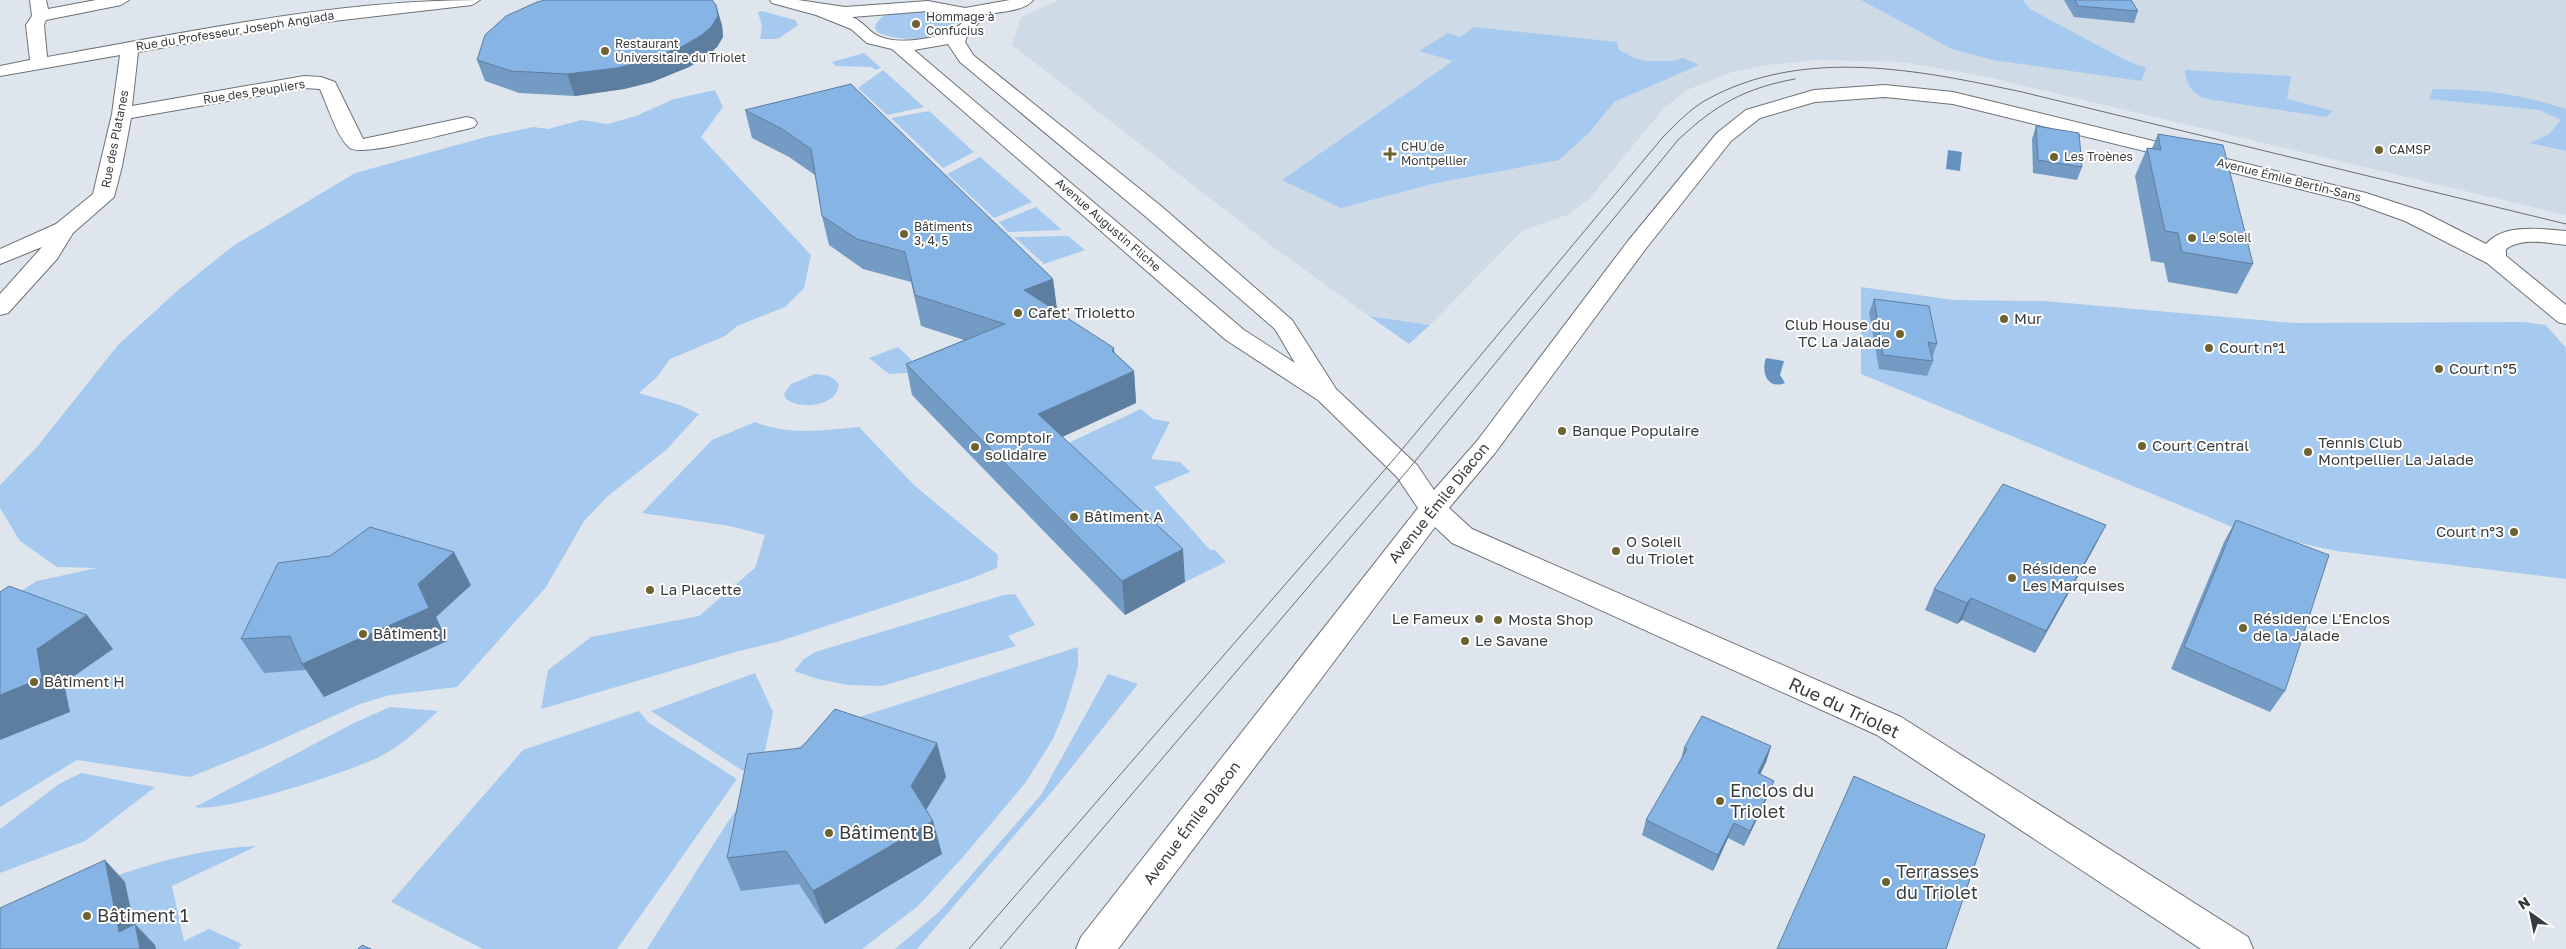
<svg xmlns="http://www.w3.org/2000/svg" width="2566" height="949" font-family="'Golos Text',sans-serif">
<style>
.built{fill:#cedae6}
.green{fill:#a6caef}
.water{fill:#6592bf}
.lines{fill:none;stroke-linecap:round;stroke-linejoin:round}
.street-casing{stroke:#6c7278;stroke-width:2}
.street{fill:#fff;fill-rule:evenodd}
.tram{stroke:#696d70;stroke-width:1}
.wall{fill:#739bc4}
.shaded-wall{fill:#5e7ea0}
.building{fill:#86b4e4;stroke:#5e7ea0}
.poi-dot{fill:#6c6330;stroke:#fff;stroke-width:2}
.labels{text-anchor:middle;stroke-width:4;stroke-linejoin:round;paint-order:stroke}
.far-poi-label{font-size:12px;fill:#393c3e;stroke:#fff;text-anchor:start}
.far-street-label{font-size:12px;fill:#393c3e;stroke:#fff}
.poi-label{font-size:15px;fill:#393c3e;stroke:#fff;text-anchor:start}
.street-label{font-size:15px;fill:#393c3e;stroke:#fff}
.near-street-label{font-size:18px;fill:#393c3e;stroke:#fff}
.near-poi-label{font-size:18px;fill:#393c3e;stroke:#fff;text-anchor:start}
</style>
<rect width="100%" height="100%" fill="#dfe5ec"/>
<!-- built -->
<path class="built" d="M 1059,0 L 2566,0 L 2566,215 L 1983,76 L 1901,62 L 1817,60 L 1766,65 L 1732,72 L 1687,90 L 1663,109 L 1589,199 L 1567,215 L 1523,230 L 1430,325 L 1369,316 L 1273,247 L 1012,45 L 1021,17 Z"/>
<!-- green -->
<g class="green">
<path d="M 1861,0 L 2023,0 L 2030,9 L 2125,60 L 2146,68 L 2141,81 L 1993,60 L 1952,49 Z"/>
<path d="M 903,9 L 949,12 L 954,16 L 956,21 C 945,43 896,42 877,32 L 875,27 C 879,15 892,12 903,9 Z"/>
<path d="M 762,11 L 795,20 L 798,25 L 778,39 L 760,39 L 762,26 L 758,12 Z"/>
<path d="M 1474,27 L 1617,42 L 1619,50 L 1637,59 L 1647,61 L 1672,61 L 1683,58 L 1699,65 L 1614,102 L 1589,133 L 1559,160 L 1436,183 L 1341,208 L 1282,180 L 1453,61 L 1419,51 L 1448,33 L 1460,37 Z"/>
<path d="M 864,53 L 881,68 L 875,70 L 872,67 L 836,66 L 832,62 Z"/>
<path d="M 883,70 L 924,107 L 887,115 L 858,88 Z"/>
<path d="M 2185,70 L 2291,76 L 2287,99 L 2333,111 L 2326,117 L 2207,99 C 2192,94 2186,85 2185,70 Z"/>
<path d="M 2433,89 C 2478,89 2523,94 2566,109 L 2566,151 L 2530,143 L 2549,134 L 2561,120 L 2539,110 L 2429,99 Z"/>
<path d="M 715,90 L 723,107 L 701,137 L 811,255 L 804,288 L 785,307 L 737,326 L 725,336 L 670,359 L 657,377 L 639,393 L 680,405 L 699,414 L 666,450 L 608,496 L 584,521 L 546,587 L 457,687 L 390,695 L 360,704 L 267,746 L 190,777 L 77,760 L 0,807 L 0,604 L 37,581 L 97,568 L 57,567 L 20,541 L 0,508 L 0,485 L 37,447 L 118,345 L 177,291 L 233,246 L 355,173 L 486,137 L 533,127 L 548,129 L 581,120 L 608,124 L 636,116 L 674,99 Z"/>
<path d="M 929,111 L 974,152 L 943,168 L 891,118 Z"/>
<path d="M 980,157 L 1032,202 L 994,218 L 947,174 Z"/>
<path d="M 1036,207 L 1062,230 L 1008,232 L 999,222 Z"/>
<path d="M 1068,236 L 1085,250 L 1044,264 L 1014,237 Z"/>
<path d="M 1861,287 L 1953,300 L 2044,301 L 2295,323 L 2524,322 L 2546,325 L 2566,348 L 2566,579 L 2336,551 L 2240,530 L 1861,374 Z"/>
<path d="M 1369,316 L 1430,325 L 1409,344 Z"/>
<path d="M 898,347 L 923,371 L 924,372 L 889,374 L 869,358 Z"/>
<path d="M 815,374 C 825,375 833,375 839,385 C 836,407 800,410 786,399 L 784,394 L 791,384 Z"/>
<path d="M 1141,409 L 1153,419 L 1170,422 L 1151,459 L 1180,462 L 1190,472 L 1154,487 L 1210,550 L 1215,550 L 1226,562 L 1185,582 L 1049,452 Z"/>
<path d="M 755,422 C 790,436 823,430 859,427 L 914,485 L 998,555 L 997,568 L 970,579 L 777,642 L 739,651 L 541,709 L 548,670 L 591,637 L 699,616 L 755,568 L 765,535 L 730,526 L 642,513 L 712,440 Z"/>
<path d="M 1015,594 L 1035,625 L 1008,636 L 1016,646 L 882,686 L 848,685 L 818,679 L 794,671 L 804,659 L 815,652 L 1004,595 Z"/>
<path d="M 1078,647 L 1078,667 L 1065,710 L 1053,739 L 1026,782 L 963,857 L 918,906 L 862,949 L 647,949 L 727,823 L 755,783 L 784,754 L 856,718 Z"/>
<path d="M 755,673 L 773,712 L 765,751 L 743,771 L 651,711 Z"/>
<path d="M 1108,674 L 1138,684 L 1055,788 L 917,949 L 895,949 L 939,912 L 1041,795 Z"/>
<path d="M 390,707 L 438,711 C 421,727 402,745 381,756 C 352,771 224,813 195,807 L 354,723 Z"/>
<path d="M 639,711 L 649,723 L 737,779 L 617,949 L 483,949 L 391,902 L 523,750 Z"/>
<path d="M 81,773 L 155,787 L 85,841 L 0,873 L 0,829 L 59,784 Z"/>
<path d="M 257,846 L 172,886 L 184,941 L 209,929 L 242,944 L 238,949 L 0,949 L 0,924 C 86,887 161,851 257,846 Z"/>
</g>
<!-- water -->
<g class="water">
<path d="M 1948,150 L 1962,152 L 1960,171 L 1946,169 Z"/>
<path d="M 1766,358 L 1784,361 L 1780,375 L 1785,383 C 1767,390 1761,372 1766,358 Z"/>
</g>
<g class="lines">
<!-- street casing -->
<g class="street-casing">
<g id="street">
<path d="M 30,0 L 46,0 L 48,9 L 96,0 L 129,0 L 121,5 L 46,20 L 44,25 L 47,57 C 190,32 335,0 480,0 L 472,5 L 273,28 L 138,52 L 132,106 L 304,76 L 321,77 L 335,82 L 363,139 L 467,117 L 474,119 L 477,123 L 474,127 L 467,129 C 448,133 362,157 350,148 C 337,138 327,104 320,89 L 304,88 L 131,118 L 122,166 L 114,197 L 73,233 L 57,259 L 8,313 L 0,315 L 0,294 L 42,247 L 0,264 L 0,249 L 56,224 L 93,194 L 112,114 L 120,55 L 0,76 L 0,66 L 30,60 L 26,25 L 32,16 Z"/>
<path d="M 770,0 L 798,0 L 845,7 L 928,1 L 965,8 L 1010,0 L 1033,0 C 1025,12 992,13 978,15 L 981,20 L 967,36 L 965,42 L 973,55 L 1161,206 L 1292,320 L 1336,389 L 1417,465 L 1434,490 L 1477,441 L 1628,241 L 1717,133 L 1746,110 L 1814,90 L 1885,85 L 1953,92 L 2366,193 L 2421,211 L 2486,244 C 2504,223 2541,229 2566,231 L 2566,245 C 2547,243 2523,237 2506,249 L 2506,256 L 2566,305 L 2566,324 L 2558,322 L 2487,263 L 2405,221 L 2352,202 L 1953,104 L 1885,97 L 1815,102 L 1760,118 L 1731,141 L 1644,251 L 1495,453 L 1449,508 L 1472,529 L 1901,717 L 2248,937 L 2253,949 L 2201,949 L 1877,735 L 1452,543 L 1435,527 L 1118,949 L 1076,949 L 1081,937 L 1418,508 L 1397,477 L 1318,400 L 1226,340 L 892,49 L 867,43 L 851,29 L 816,15 L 772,3 ZM 928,11 L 951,14 L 964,21 C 948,39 899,46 878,36 C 868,31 864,22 852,17 ZM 948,44 L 960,62 L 1145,216 L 1275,329 L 1295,363 L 1244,330 L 914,50 Z"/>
</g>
</g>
<!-- street -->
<use href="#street" class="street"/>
<!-- tram -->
<g class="tram">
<path d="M 969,949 L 1394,459 L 1663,137 C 1676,124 1690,109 1706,100 C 1803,46 1919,70 2022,92 L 2566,224"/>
<path d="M 1000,949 L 1407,471 L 1678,140 C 1715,105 1745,88 1795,79"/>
</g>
</g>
<!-- wall -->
<g class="wall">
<path d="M 2064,0 L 2131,0 L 2138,11 L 2134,23 L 2074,17 Z"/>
<path d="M 722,25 L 723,37 L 717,47 L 707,56 L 689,67 L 652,82 L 624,89 L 575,96 L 519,93 L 485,81 L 477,60 Z"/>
<path d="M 851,84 L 1053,279 L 1057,310 L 1055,310 L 1114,352 L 1134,371 L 1136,403 L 1062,437 L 1185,582 L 1125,615 L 912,395 L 906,364 L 964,340 L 921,326 L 911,282 L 863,269 L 829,245 L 822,216 L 815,175 L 789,157 L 752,138 L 745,110 Z"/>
<path d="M 2036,126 L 2082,167 L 2077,180 L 2033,173 L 2032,139 Z"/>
<path d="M 2158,134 L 2253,264 L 2237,294 L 2168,282 L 2164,263 L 2151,261 L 2135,176 L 2147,148 L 2152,148 Z"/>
<path d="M 1874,299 L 1937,344 L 1932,358 L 1933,361 L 1927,376 L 1879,369 L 1869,313 Z"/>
<path d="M 2236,520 L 2285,691 L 2270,712 L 2171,669 L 2224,542 Z"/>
<path d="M 2095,546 L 2035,653 L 1962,620 L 1957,624 L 1925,610 L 1934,589 Z"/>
<path d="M 471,585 L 436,617 L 447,641 L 324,697 L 306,670 L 264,673 L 241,639 Z"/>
<path d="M 1771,746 L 1766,762 L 1760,774 L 1774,781 L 1768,796 L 1744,846 L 1728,838 L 1713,871 L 1642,835 L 1646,820 L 1681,760 L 1684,748 Z"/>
<path d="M 946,777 L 926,809 L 933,821 L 942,854 L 825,924 L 799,884 L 741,891 L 727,858 Z"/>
</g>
<!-- shaded-wall -->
<g class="shaded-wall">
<path d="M 716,5 L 722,25 L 723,37 L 717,47 L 707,56 L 689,67 L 652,82 L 624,89 L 575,96 L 567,74 Z"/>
<path d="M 1053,279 L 1057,310 L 1028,321 L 1024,290 Z"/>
<path d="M 1114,348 L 1116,379 L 1134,371 L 1136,403 L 1042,446 L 1038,414 L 1112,351 Z"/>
<path d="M 2106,525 L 2095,546 L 2035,653 L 2046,631 Z"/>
<path d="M 1183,549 L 1185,582 L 1125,615 L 1122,581 Z"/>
<path d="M 454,552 L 471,585 L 436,617 L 447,641 L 324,697 L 302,664 L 418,584 Z"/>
<path d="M 1971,598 L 1962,620 L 1957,624 L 1967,603 Z"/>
<path d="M 87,615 L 113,649 L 64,683 L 70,712 L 0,740 L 0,695 L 37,649 Z"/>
<path d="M 937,743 L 946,777 L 920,820 L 911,786 Z"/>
<path d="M 1771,746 L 1766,762 L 1753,789 L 1758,773 Z"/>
<path d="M 1774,781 L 1768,796 L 1744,846 L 1750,831 Z"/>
<path d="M 933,821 L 942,854 L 825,924 L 813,891 Z"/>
<path d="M 1734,823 L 1728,838 L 1713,871 L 1718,855 Z"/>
<path d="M 105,860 L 125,882 L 139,949 L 119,932 Z"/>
<path d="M 135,924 L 155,945 L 156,949 L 140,949 Z"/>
</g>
<!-- building -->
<g class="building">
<path d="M 546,0 L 712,0 L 716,5 L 718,16 L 711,27 L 702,35 L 683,46 L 645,61 L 617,68 L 567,74 L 511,71 L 477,60 L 485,35 L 506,16 L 537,2 Z"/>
<path d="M 2075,0 L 2131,0 L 2138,11 L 2078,6 Z"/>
<path d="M 851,84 L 1053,279 L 1024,290 L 1114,348 L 1112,351 L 1134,371 L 1038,414 L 1183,549 L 1122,581 L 906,364 L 1005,324 L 915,295 L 905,252 L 857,239 L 822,216 L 811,149 L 782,129 L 745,110 Z"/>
<path d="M 2036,126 L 2079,133 L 2082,167 L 2038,160 Z"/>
<path d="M 2158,134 L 2223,145 L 2253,264 L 2182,252 L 2178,233 L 2165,231 L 2147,148 L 2161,150 Z"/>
<path d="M 1874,299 L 1929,306 L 1937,344 L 1928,342 L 1933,361 L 1883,355 Z"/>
<path d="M 2003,484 L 2106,525 L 2046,631 L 1971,598 L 1967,603 L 1934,589 Z"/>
<path d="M 2236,520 L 2329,555 L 2285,691 L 2184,647 Z"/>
<path d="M 370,527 L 454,552 L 418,584 L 429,608 L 302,664 L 290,636 L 241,639 L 278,563 L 330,556 Z"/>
<path d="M 9,586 L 87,615 L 37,649 L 42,678 L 0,695 L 0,592 Z"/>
<path d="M 835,709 L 937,743 L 911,786 L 933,821 L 813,891 L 786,851 L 727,858 L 748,754 L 801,748 Z"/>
<path d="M 1702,716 L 1771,746 L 1758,773 L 1774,781 L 1750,831 L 1734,823 L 1718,855 L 1646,820 L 1687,749 L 1684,748 Z"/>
<path d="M 1854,776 L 1985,835 L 1946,949 L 1777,949 Z"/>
<path d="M 105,860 L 119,932 L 135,924 L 140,949 L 0,949 L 0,908 Z"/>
<path d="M 362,945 L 371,949 L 358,949 Z"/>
</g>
<!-- markers -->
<g class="poi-dot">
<circle cx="916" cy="24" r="5"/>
<circle cx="605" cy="51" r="5"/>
<circle cx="2379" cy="150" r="5"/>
<path d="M1387.5 146.5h5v5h5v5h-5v5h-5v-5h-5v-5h5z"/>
<circle cx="2054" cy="157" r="5"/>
<circle cx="904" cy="234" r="5"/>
<circle cx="2192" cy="238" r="5"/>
<circle cx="1018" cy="313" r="5"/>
<circle cx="2004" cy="319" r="5"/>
<circle cx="1900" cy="334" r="5"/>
<circle cx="2209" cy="348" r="5"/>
<circle cx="2439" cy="369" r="5"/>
<circle cx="1562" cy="431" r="5"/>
<circle cx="2142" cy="446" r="5"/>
<circle cx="975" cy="447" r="5"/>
<circle cx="2308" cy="452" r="5"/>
<circle cx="1074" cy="517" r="5"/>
<circle cx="2514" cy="532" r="5"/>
<circle cx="1616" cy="551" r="5"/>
<circle cx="2012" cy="578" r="5"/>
<circle cx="650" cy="590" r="5"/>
<circle cx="1479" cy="619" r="5"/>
<circle cx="1498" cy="620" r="5"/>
<circle cx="2243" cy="628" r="5"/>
<circle cx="363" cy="634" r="5"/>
<circle cx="1465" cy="641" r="5"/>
<circle cx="34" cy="682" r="5"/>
<circle cx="1720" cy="801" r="5"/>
<circle cx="829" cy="833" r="5"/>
<circle cx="1886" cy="882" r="5"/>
<circle cx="87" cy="916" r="5"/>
</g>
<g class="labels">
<!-- far-poi labels -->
<g class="far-poi-label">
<text x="926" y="21">Hommage à<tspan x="926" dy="14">Confucius</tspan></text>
<text x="615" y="48">Restaurant<tspan x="615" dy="14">Universitaire du Triolet</tspan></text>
<text x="1401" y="151">CHU de<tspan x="1401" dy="14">Montpellier</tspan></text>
<text x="2389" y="154">CAMSP</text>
<text x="2064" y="161">Les Troènes</text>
<text x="914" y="231">Bâtiments<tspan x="914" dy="14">3, 4, 5</tspan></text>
<text x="2202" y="242">Le Soleil</text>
</g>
<!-- far-street labels -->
<g class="far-street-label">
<text transform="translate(235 31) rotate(-9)" y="4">Rue du Professeur Joseph Anglada</text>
<text transform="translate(254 92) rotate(-9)" y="4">Rue des Peupliers</text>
<text transform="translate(115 139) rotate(-79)" y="4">Rue des Platanes</text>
<text transform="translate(2289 180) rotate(14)" y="4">Avenue Émile Bertin-Sans</text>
<text transform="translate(1108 225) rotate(41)" y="4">Avenue Augustin Fliche</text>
</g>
<!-- poi labels -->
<g class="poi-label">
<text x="1028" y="318">Cafet' Trioletto</text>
<text x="2014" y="324">Mur</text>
<text x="1890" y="330" text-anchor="end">Club House du<tspan x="1890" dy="17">TC La Jalade</tspan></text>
<text x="2219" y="353">Court n°1</text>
<text x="2449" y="374">Court n°5</text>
<text x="1572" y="436">Banque Populaire</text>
<text x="985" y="443">Comptoir<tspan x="985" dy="17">solidaire</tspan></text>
<text x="2318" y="448">Tennis Club<tspan x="2318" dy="17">Montpellier La Jalade</tspan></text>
<text x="2152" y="451">Court Central</text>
<text x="1084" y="522">Bâtiment A</text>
<text x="2504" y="537" text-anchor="end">Court n°3</text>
<text x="1626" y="547">O Soleil<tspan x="1626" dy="17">du Triolet</tspan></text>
<text x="2022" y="574">Résidence<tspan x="2022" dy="17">Les Marquises</tspan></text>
<text x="660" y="595">La Placette</text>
<text x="1469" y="624" text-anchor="end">Le Fameux</text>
<text x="2253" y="624">Résidence L'Enclos<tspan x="2253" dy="17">de la Jalade</tspan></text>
<text x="1508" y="625">Mosta Shop</text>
<text x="373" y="639">Bâtiment I</text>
<text x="1475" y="646">Le Savane</text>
<text x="44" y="687">Bâtiment H</text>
</g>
<!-- street labels -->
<g class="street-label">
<text transform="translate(1439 503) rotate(-51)" y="5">Avenue Émile Diacon</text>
<text transform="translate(1192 823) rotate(-53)" y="5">Avenue Émile Diacon</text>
</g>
<!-- near-street labels -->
<g class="near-street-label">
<text transform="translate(1844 708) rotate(25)" y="6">Rue du Triolet</text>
</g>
<!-- near-poi labels -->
<g class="near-poi-label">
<text x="1730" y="797">Enclos du<tspan x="1730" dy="21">Triolet</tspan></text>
<text x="839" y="839">Bâtiment B</text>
<text x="1896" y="878">Terrasses<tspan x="1896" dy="21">du Triolet</tspan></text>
<text x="97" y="922">Bâtiment 1</text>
</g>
</g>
<!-- north arrow -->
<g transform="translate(2531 914) rotate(327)" stroke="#ffffff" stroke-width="4" paint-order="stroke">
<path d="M0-4L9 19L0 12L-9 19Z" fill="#393c3e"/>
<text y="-8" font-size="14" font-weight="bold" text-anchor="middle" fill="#393c3e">N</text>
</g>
</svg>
